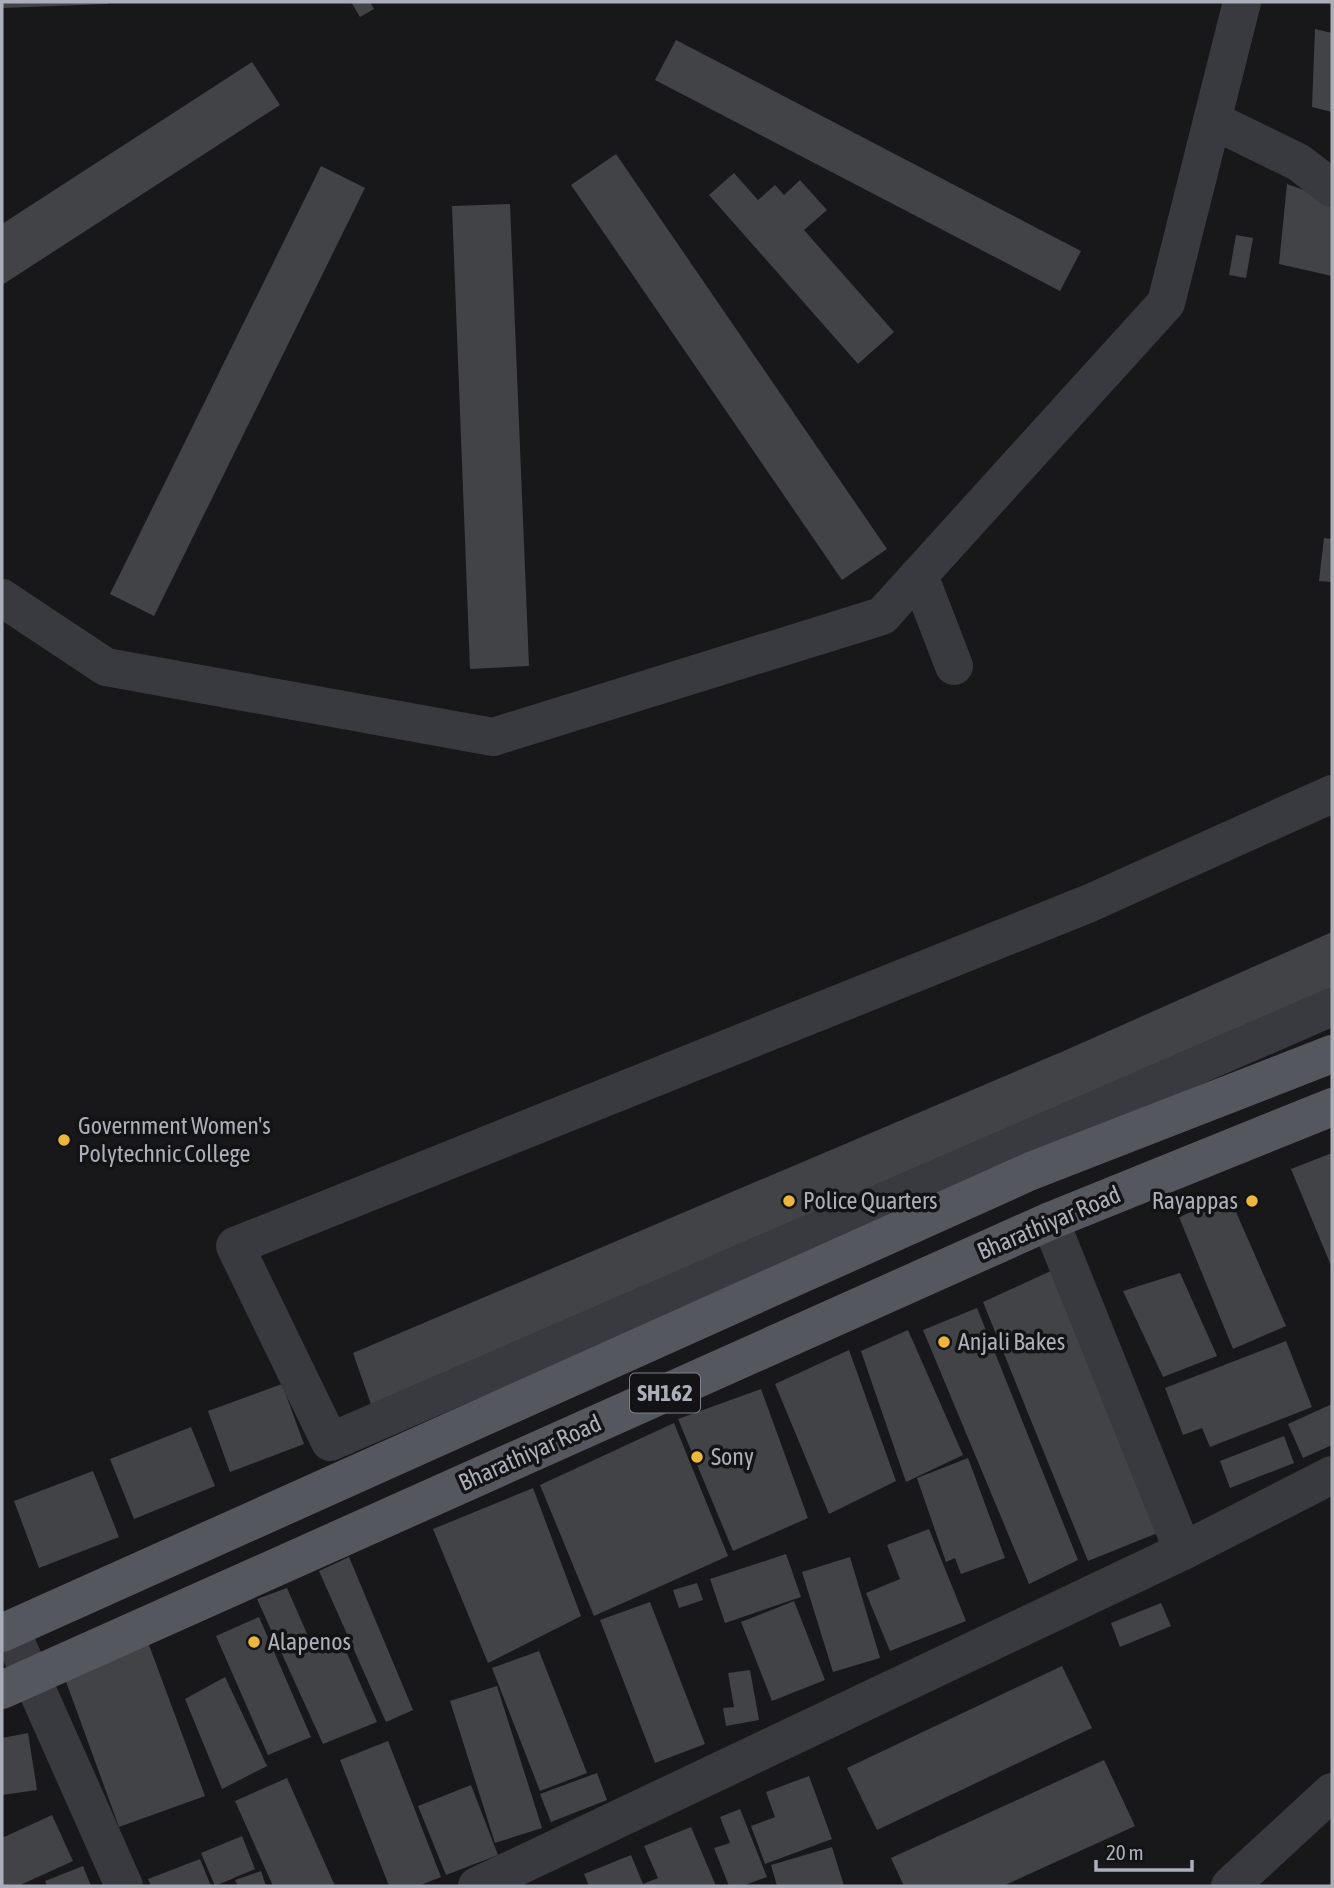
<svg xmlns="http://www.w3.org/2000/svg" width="1334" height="1888" font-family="'Asap Condensed',sans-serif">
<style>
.building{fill:#424347}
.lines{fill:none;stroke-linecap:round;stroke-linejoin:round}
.minor{stroke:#393a3f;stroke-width:38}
.major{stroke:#55575e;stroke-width:38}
.poi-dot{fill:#edb73d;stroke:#131315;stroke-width:2.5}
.labels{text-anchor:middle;stroke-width:7;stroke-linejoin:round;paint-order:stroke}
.shield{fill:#131315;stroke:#7d8088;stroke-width:2}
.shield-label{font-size:23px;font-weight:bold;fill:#abafb9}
.poi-label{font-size:24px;fill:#abafb9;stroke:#131315;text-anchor:start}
.street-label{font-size:24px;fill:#abafb9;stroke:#131315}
</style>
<rect width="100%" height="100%" fill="#18181a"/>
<!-- building -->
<g class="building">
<path d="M 2,2 L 108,2 L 108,4 L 2,8 Z"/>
<path d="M 351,2 L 370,2 L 374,9 L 360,17 Z"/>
<path d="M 1315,29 L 1332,33 L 1332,112 L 1312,107 Z"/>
<path d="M 676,40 L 1081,251 L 1060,291 L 655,80 Z"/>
<path d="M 252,62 L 280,105 L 2,285 L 2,224 Z"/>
<path d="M 616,154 L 887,549 L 842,580 L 571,185 Z"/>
<path d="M 321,166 L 365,188 L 154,616 L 110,594 Z"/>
<path d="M 734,173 L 758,200 L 775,185 L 784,195 L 800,180 L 827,210 L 804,230 L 894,332 L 858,364 L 709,195 Z"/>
<path d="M 1287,184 L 1332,200 L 1332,276 L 1279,264 Z"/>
<path d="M 510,204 L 529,666 L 470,669 L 452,206 Z"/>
<path d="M 1236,235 L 1253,238 L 1246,278 L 1229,275 Z"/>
<path d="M 1324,538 L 1332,539 L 1332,582 L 1319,581 Z"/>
<path d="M 1332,932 L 1332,1006 L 373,1410 L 353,1353 L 1066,1050 Z"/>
<path d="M 1332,1153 L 1332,1268 L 1291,1169 Z"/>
<path d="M 1229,1196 L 1286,1326 L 1233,1349 L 1179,1217 Z"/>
<path d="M 1053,1270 L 1165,1530 L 1088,1561 L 983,1302 Z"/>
<path d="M 1180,1273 L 1217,1356 L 1163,1377 L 1123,1291 Z"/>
<path d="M 977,1308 L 1078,1560 L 1029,1584 L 923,1330 Z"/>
<path d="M 908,1330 L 963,1455 L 906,1482 L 861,1351 Z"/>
<path d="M 1286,1341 L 1312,1407 L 1210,1447 L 1202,1428 L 1183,1435 L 1165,1388 Z"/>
<path d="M 849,1350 L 896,1481 L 829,1514 L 775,1384 Z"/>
<path d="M 282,1384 L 304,1444 L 230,1472 L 208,1411 Z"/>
<path d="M 761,1389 L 808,1518 L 733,1551 L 678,1419 Z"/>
<path d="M 1332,1404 L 1332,1445 L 1303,1458 L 1288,1424 Z"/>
<path d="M 674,1423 L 728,1556 L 594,1616 L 540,1485 Z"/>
<path d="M 191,1427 L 215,1486 L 134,1519 L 110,1459 Z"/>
<path d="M 1284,1436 L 1294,1463 L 1230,1488 L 1220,1461 Z"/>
<path d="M 968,1458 L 1005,1558 L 961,1574 L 955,1558 L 946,1562 L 917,1478 Z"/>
<path d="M 93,1471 L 119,1537 L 39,1568 L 14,1501 Z"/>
<path d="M 533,1488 L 581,1616 L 488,1663 L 433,1529 Z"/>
<path d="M 929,1529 L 966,1621 L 890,1651 L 866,1593 L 900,1579 L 887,1545 Z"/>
<path d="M 786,1554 L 801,1597 L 725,1623 L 710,1579 Z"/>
<path d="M 349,1557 L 413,1710 L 386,1722 L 319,1571 Z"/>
<path d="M 850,1557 L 880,1658 L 833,1672 L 802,1572 Z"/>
<path d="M 697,1583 L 703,1600 L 679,1608 L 673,1590 Z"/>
<path d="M 287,1588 L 315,1652 L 342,1642 L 377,1722 L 323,1744 L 257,1599 Z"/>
<path d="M 794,1601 L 825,1680 L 772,1701 L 741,1622 Z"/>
<path d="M 650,1602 L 705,1744 L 655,1763 L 600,1620 Z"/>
<path d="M 1161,1603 L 1171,1626 L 1120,1647 L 1111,1623 Z"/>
<path d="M 259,1617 L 311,1737 L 268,1755 L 216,1636 Z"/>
<path d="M 149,1645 L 205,1796 L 119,1827 L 64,1676 Z"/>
<path d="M 539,1651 L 587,1773 L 540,1791 L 492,1668 Z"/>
<path d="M 1062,1666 L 1092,1728 L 877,1830 L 847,1768 Z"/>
<path d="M 750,1670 L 759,1720 L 726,1726 L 723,1708 L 734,1707 L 728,1673 Z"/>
<path d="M 225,1677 L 267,1766 L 222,1789 L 185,1699 Z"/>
<path d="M 497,1686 L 542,1828 L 495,1843 L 450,1701 Z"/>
<path d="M 28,1733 L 37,1790 L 2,1795 L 2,1738 Z"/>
<path d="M 388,1741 L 441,1877 L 418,1886 L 389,1886 L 340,1760 Z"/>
<path d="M 1104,1760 L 1135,1826 L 1003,1886 L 904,1886 L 891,1858 Z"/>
<path d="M 597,1773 L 607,1800 L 551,1822 L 540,1794 Z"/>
<path d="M 809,1776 L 832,1839 L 765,1864 L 751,1826 L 775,1817 L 766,1792 Z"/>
<path d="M 287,1778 L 335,1886 L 273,1886 L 235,1801 Z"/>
<path d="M 471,1785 L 498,1855 L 446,1875 L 418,1806 Z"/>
<path d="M 740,1809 L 767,1877 L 742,1886 L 729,1886 L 714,1848 L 730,1843 L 720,1817 Z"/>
<path d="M 52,1815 L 73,1861 L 18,1886 L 2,1886 L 2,1838 Z"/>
<path d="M 691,1827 L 716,1886 L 589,1886 L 584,1874 L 631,1855 L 643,1884 L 658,1878 L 644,1846 Z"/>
<path d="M 242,1836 L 255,1869 L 215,1886 L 201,1853 Z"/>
<path d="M 832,1847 L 844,1886 L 777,1886 L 771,1865 Z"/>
<path d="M 200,1859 L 211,1886 L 151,1886 L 148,1879 Z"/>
<path d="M 83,1866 L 91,1886 L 47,1886 L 45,1881 Z"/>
<path d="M 261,1871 L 266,1886 L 238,1886 L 235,1880 Z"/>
</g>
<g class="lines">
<!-- minor -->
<g class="minor">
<path d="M 1212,120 L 1298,162 L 1332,188"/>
<path d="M 919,575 L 954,666"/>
<path d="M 2,598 L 106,667 L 493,737 L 882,616 L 1166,303 L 1242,2"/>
<path d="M 1332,794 L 1090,903 L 235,1246 L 330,1442 L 1332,1007"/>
<path d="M 1183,1551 L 1332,1475"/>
<path d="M 10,1629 L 124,1886"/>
<path d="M 477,1886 L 1183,1551 L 1050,1221"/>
<path d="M 1230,1886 L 1332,1792"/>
</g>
<!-- major -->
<g class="major">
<path d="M 2,1633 L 1031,1171 L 1332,1054"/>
<path d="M 2,1690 L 1050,1221 L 1332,1107"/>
</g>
</g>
<!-- markers -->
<g class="poi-dot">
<circle cx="64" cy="1140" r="7"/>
<circle cx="789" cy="1201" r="7"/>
<circle cx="1252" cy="1201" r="7"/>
<circle cx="944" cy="1342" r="7"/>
<circle cx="697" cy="1457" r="7"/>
<circle cx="254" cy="1642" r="7"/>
</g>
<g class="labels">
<!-- shield labels -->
<rect class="shield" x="630" y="1373.5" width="70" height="39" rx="5"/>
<g class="shield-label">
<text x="665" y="1401">SH162</text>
</g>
<!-- poi labels -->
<g class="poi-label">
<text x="78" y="1134">Government Women's<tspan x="78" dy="28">Polytechnic College</tspan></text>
<text x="803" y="1209">Police Quarters</text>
<text x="1238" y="1209" text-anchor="end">Rayappas</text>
<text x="958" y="1350">Anjali Bakes</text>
<text x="711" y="1465">Sony</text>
<text x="268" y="1650">Alapenos</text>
</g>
<!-- street labels -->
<g class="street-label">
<text transform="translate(1049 1223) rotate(-23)" y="8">Bharathiyar Road</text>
<text transform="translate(530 1453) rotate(-24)" y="8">Bharathiyar Road</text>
</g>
</g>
<!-- border -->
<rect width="1334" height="1888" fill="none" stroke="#abafb9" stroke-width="7"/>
<!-- scale -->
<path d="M1096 1860v10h96v-10" fill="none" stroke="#abafb9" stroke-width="3.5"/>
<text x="1106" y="1860" font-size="21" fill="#abafb9" stroke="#131315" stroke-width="5" paint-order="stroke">20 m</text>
</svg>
